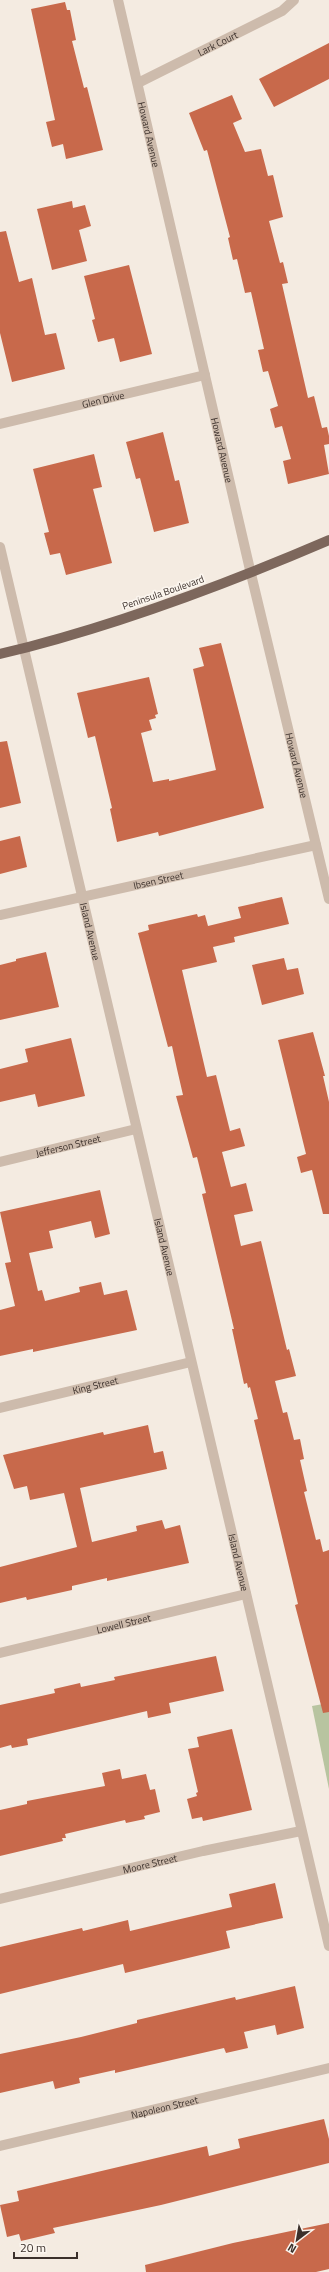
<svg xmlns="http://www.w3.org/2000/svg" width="329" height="2272" font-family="'Titillium Web',sans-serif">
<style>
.green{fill:#b8c4a0}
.building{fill:#c8694b}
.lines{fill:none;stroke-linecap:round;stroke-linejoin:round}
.minor{stroke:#cdbbac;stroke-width:10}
.major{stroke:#7d675c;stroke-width:10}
.labels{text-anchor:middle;stroke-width:3.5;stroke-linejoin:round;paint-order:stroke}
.street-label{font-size:10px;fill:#3b302b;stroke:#fbf5ee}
</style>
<rect width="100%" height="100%" fill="#f4ebe1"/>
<!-- green -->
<path class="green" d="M 329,1703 L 329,1789 L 312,1706 Z"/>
<!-- building -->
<g class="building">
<path d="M 65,2 L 67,10 L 70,10 L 76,40 L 72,41 L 84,88 L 87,87 L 103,150 L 66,159 L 63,144 L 52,147 L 46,122 L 55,120 L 31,9 Z"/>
<path d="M 329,43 L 329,79 L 274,107 L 259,79 Z"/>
<path d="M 232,95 L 242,119 L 233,123 L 245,152 L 261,149 L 268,176 L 273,175 L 283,217 L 269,221 L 280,263 L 283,262 L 288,283 L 282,284 L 308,398 L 314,396 L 322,428 L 327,427 L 329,436 L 329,444 L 324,445 L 329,474 L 288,484 L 283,461 L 291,459 L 282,426 L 275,428 L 270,409 L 278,406 L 268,371 L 263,372 L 258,350 L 264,349 L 251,292 L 245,293 L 237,259 L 233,260 L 228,238 L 230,237 L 207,150 L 204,151 L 189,113 Z"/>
<path d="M 72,201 L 73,208 L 85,205 L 91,226 L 79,230 L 87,261 L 52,270 L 37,209 Z"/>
<path d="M 6,231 L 19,282 L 32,278 L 45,335 L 56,333 L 65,369 L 12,382 L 0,333 L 0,232 Z"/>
<path d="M 129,265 L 152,354 L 120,362 L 114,338 L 98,342 L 92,320 L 95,319 L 84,276 Z"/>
<path d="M 163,432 L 175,481 L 179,480 L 189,523 L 154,532 L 140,478 L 136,479 L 126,442 Z"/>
<path d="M 94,454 L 102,487 L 93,489 L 112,563 L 66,575 L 60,553 L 50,555 L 44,533 L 49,532 L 33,469 Z"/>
<path d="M 221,643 L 264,808 L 159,836 L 158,832 L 117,842 L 110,809 L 112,808 L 95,736 L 88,738 L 77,693 L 149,677 L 158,714 L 155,715 L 156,718 L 149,720 L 152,730 L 141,733 L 153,782 L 169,779 L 169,781 L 216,770 L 193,669 L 204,666 L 199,648 Z"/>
<path d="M 7,741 L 21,803 L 0,808 L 0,742 Z"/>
<path d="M 20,836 L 27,867 L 0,874 L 0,841 Z"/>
<path d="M 282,897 L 289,924 L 234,937 L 235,942 L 213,947 L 217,962 L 182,970 L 207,1077 L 216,1075 L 230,1131 L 240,1128 L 245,1146 L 222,1152 L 231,1187 L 246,1183 L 253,1211 L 234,1215 L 241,1246 L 261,1241 L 287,1350 L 289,1349 L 296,1376 L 275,1381 L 283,1413 L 287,1412 L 294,1440 L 300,1439 L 304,1459 L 300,1460 L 307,1491 L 304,1492 L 316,1540 L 320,1539 L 323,1552 L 329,1550 L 329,1712 L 323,1713 L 295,1605 L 298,1604 L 254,1420 L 258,1419 L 250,1387 L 248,1388 L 247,1383 L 244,1384 L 232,1329 L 234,1329 L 202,1194 L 206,1193 L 197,1157 L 193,1158 L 176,1096 L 183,1095 L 177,1069 L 172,1046 L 168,1047 L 138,933 L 149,930 L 148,925 L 197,914 L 198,917 L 205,915 L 208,926 L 241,918 L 238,907 Z"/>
<path d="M 46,952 L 59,1007 L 0,1020 L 0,965 L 16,961 L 16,959 Z"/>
<path d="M 284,958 L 287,970 L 298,968 L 304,994 L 262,1005 L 252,965 Z"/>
<path d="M 313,1032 L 325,1076 L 323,1076 L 329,1102 L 329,1214 L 323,1214 L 312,1170 L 301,1173 L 297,1157 L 306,1154 L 278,1040 Z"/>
<path d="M 71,1038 L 85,1096 L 38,1107 L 35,1094 L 0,1102 L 0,1069 L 28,1062 L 25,1049 Z"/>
<path d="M 100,1190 L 110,1234 L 95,1238 L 91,1221 L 49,1231 L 53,1248 L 29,1253 L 38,1291 L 42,1290 L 45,1301 L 80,1292 L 79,1287 L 101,1282 L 104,1295 L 127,1290 L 137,1330 L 33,1352 L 33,1349 L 0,1356 L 0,1310 L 15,1306 L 5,1263 L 11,1262 L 0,1212 Z"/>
<path d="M 148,1425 L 154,1453 L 163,1451 L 167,1469 L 80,1488 L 92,1542 L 137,1531 L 136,1526 L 162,1520 L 165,1529 L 180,1525 L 189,1563 L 107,1581 L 107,1578 L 72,1586 L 72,1590 L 27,1600 L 26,1597 L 0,1603 L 0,1567 L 77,1547 L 64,1493 L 30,1500 L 27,1486 L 14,1489 L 3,1455 L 103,1432 L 104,1435 Z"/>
<path d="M 216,1656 L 224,1691 L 169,1703 L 171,1713 L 148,1718 L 147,1711 L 27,1739 L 28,1745 L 12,1748 L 11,1745 L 0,1748 L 0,1705 L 55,1693 L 54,1689 L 80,1683 L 81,1687 L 115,1680 L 114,1677 Z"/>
<path d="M 232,1729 L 252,1810 L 203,1821 L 202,1817 L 192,1819 L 187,1799 L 197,1796 L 196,1793 L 198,1792 L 188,1749 L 199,1747 L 197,1737 Z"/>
<path d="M 120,1769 L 122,1779 L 146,1774 L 150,1790 L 155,1789 L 160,1812 L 144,1816 L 145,1819 L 126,1823 L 125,1820 L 65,1834 L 66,1838 L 62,1838 L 63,1841 L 0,1856 L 0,1810 L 27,1804 L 27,1801 L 105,1786 L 102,1773 Z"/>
<path d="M 275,1883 L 283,1918 L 226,1931 L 230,1948 L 125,1973 L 123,1964 L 0,1994 L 0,1947 L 82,1928 L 83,1931 L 128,1920 L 130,1931 L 172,1921 L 232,1907 L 229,1894 Z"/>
<path d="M 295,1986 L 304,2028 L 277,2035 L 275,2025 L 244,2032 L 248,2048 L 226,2053 L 224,2048 L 115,2073 L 115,2070 L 79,2078 L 80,2083 L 55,2089 L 53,2081 L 0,2093 L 0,2054 L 81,2037 L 137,2023 L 137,2020 L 235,1997 L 236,2000 Z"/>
<path d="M 324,2119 L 329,2139 L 329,2163 L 161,2205 L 53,2228 L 55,2233 L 21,2241 L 19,2234 L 7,2237 L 0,2205 L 19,2201 L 17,2191 L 207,2146 L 209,2156 L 240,2148 L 238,2139 Z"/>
<path d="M 329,2223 L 329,2269 L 316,2272 L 146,2272 L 145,2265 L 233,2243 Z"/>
</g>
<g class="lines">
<!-- minor -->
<g class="minor">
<path id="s1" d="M 118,0 L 251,574 L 329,899"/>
<path id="s2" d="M 138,83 L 282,11 L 294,0"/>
<path id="s3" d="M 0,424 L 205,375"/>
<path id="s4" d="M 0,547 L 329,1946"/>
<path id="s5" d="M 0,915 L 316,845"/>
<path id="s6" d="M 0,1162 L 136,1129"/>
<path id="s7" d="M 0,1408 L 191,1362"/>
<path id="s8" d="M 0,1653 L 246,1594"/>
<path id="s9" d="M 0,1899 L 203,1851 L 301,1831"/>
<path id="s10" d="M 0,2146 L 329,2068"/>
</g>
<!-- major -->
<path class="major" d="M 0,654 C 113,627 222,586 329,540"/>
</g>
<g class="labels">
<!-- street labels -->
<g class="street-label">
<text dy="4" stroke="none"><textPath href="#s2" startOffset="89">Lark Court</textPath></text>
<text dy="4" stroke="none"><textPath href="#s1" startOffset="138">Howard Avenue</textPath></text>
<text dy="4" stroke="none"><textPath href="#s3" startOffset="106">Glen Drive</textPath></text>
<text dy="4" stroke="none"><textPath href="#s1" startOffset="462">Howard Avenue</textPath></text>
<text transform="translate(163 592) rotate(-19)" y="4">Peninsula Boulevard</text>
<text dy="4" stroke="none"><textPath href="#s1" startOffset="786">Howard Avenue</textPath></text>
<text dy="4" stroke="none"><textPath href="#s5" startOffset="162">Ibsen Street</textPath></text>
<text dy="4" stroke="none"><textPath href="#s4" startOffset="395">Island Avenue</textPath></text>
<text dy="4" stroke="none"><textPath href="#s6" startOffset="70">Jefferson Street</textPath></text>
<text dy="4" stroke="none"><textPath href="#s4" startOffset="719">Island Avenue</textPath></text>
<text dy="4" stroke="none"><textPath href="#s7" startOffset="98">King Street</textPath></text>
<text dy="4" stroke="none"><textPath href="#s4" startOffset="1043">Island Avenue</textPath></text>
<text dy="4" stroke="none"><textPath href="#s8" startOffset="127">Lowell Street</textPath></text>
<text dy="4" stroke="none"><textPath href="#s9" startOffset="154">Moore Street</textPath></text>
<text dy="4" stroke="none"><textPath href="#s10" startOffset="169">Napoleon Street</textPath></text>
</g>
</g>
<!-- north arrow -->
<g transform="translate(297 2240) rotate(211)" stroke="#fbf5ee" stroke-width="3" paint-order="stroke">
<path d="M0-3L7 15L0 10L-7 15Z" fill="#3b302b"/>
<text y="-6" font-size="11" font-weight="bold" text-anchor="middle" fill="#3b302b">N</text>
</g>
<!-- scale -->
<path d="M14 2252v6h63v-6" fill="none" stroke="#3b302b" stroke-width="2"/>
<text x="20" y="2252" font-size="12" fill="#3b302b" stroke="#fbf5ee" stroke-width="3" paint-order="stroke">20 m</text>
</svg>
